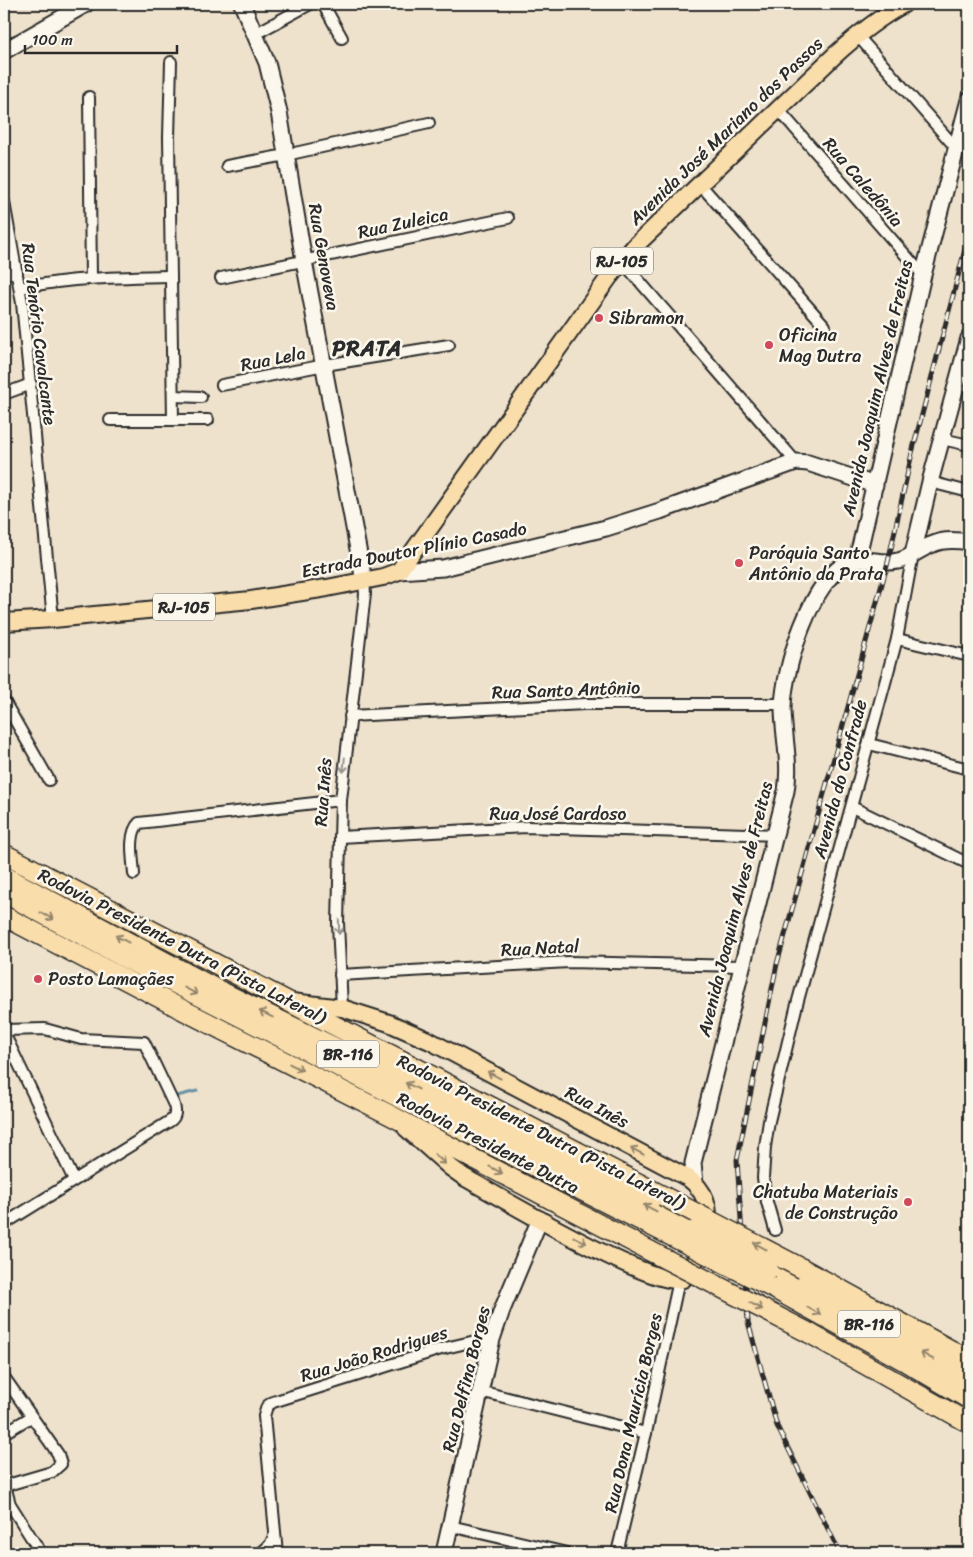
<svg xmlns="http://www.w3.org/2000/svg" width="973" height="1557" font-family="Sriracha,sans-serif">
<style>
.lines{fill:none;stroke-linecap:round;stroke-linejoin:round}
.stream{stroke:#6c93a7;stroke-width:3}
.street-casing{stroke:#2b2b2b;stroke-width:14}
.secondary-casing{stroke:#2b2b2b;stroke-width:19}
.primary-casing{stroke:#2b2b2b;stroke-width:20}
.highway-casing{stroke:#2b2b2b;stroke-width:22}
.street{stroke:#fbf7ec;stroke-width:10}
.secondary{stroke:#fbf7ec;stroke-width:15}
.primary{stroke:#f9ddab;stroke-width:16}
.highway{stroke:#f9ddab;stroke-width:19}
.rail-casing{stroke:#2b2b2b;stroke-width:5}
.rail{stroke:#fbf7ec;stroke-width:3;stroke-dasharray:9;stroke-linecap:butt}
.highway-bridge-casing{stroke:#2b2b2b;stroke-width:22;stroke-linecap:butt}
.highway-bridge{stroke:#f9ddab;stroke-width:19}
.oneway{stroke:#93918c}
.oneway2{stroke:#92846b}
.poi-dot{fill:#d1495b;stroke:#fbf7ec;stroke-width:2}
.labels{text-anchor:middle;stroke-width:5;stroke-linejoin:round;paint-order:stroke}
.shield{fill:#fbf7ec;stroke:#696865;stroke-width:1}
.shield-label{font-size:16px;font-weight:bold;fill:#2b2b2b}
.street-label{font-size:18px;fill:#2b2b2b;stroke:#fbf7ec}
.poi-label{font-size:18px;fill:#2b2b2b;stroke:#fbf7ec;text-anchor:start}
.district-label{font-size:22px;font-weight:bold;letter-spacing:1px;fill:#2b2b2b;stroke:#fbf7ec}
</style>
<rect width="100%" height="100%" fill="#eee2cc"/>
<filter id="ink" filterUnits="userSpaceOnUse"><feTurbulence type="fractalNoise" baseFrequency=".02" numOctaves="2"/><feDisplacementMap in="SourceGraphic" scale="10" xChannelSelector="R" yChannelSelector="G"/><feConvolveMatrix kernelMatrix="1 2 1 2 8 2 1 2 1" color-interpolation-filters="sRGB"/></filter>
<g filter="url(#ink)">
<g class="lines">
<!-- stream -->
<path class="stream" d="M 173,1097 L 197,1091"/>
<!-- street casing -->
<g class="street-casing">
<g id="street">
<path d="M 323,4 L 342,38"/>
<path d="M 255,34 L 310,4"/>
<path d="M 857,35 L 957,149"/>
<path d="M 171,62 L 169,137 L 173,420"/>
<path d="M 89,97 L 91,278"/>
<path d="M 778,109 L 923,275"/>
<path d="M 227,166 L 286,155 L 429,123"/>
<path d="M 699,183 L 825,326"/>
<path d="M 4,202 L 22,303 L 53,619"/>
<path d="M 622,261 L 796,462"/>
<path d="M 4,274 L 17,272"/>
<path d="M 221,278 L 508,218"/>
<path d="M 20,288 C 70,278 120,277 171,276"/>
<path d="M 222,385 L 325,365 L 449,345"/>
<path d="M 4,394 L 31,384"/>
<path d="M 173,396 L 201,397"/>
<path d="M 110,420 L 208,420"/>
<path d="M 942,439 L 969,445"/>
<path d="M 930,482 L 969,492"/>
<path d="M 897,639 L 969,656"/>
<path d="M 4,701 L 49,780"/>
<path d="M 350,716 L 585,704 L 783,704"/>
<path d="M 869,744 L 969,769"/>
<path d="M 852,807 L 969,864"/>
<path d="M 340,837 L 527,827 L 776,835"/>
<path d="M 134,874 C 133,859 128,834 139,823 L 341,800"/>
<path d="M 340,975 L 569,962 L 741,966"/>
<path d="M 342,1008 L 338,923 L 341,800 L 365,594 L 364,581"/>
<path d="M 4,1030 L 45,1029 L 81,1039 L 144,1042 L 174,1105 C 176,1112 176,1117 170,1121 L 4,1224"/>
<path d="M 4,1033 L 74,1180"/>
<path d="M 775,1230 L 767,1202 L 763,1178 L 765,1147 L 769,1121 L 796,1008 L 897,639 L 913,554"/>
<path d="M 4,1377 L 58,1454 L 61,1464 L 52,1472 L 4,1486"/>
<path d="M 480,1391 L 646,1433"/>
<path d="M 4,1433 L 31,1417"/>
<path d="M 5,1486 L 10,1504 L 41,1553"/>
<path d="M 450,1526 L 567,1553"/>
<path d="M 261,1553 L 270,1545 L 274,1536"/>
<path d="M 277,1553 L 264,1416 L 267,1406 L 273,1402 L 441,1349 L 471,1342 L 492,1339"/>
<path d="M 617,1553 L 646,1433 L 679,1280"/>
</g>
</g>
<!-- secondary casing -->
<g class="secondary-casing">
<g id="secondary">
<path d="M 242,4 L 267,63 L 279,112 L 304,261 L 364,581"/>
<path d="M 4,51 L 86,4"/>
<path d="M 913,554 L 930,482 L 969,338"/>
<path d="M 857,560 L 923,275 L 969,100"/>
<path d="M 399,571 L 443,568 L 606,528 L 660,511 L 796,462 L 808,463 L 875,485"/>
<path d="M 695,1183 L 693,1163 L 786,791 C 791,763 783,735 783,707 C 784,668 811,579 849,562 C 864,556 882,565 898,561 C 904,560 910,556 915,553 C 936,541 945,538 969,542"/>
<path d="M 444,1553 L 492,1339 L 502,1310 L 540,1219"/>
</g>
</g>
<!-- primary casing -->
<g class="primary-casing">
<g id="primary">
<path d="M 4,622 L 53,619 L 251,600 L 327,588 L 383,577 L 399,571 L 610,276 L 634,247 L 834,56 C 856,36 878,18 904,4"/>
<path d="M 292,1002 L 342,1008 L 389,1023 L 430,1041 L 688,1178 C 704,1189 712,1209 706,1227 C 702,1240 694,1272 683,1279 C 660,1292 494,1194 464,1177 L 450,1167 L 406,1128"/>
</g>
</g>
<!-- highway casing -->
<g class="highway-casing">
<g id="highway">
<path d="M 4,854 L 663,1196"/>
<path d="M 4,876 L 212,987 L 411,1085 L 693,1231"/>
<path d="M 4,893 L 121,956 L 689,1245"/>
<path d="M 4,916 L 185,1011 L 390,1115 L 650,1251"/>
<path d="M 803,1269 L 969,1360"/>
<path d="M 768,1270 L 969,1380"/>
<path d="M 771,1287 L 908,1363 L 969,1399"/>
<path d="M 809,1333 L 969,1423"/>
</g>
</g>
<!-- street -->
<use href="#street" class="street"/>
<!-- secondary -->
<use href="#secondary" class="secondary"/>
<!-- primary -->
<use href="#primary" class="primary"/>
<!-- highway -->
<use href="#highway" class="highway"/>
<!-- rail casing -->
<g class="rail-casing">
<path id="rail" d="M 840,1553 L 777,1426 L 748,1322 L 737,1160 L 777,964 L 888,562 L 912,453 L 969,234"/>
</g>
<!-- rail -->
<use href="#rail" class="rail"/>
<!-- highway-bridge casing -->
<g class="highway-bridge-casing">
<g id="highway-bridge">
<path d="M 663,1196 L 803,1269"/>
<path d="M 693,1231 L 768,1270"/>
<path d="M 689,1245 L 771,1287"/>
<path d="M 650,1251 L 809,1333"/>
</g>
</g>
<!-- highway-bridge -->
<use href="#highway-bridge" class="highway-bridge"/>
</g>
<!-- one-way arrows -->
<defs><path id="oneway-shaft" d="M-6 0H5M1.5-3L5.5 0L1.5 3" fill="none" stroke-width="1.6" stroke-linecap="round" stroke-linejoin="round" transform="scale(1.25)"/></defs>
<g class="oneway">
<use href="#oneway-shaft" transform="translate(344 765) rotate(96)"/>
<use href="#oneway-shaft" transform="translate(339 927) rotate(89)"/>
</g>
<g class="oneway2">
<use href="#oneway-shaft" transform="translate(47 916) rotate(28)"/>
<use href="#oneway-shaft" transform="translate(122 939) rotate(-152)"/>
<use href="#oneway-shaft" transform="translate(191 991) rotate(27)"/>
<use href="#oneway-shaft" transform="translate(266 1014) rotate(-154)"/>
<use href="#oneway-shaft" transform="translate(296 1067) rotate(27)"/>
<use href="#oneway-shaft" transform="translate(494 1075) rotate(-152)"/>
<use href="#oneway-shaft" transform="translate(412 1086) rotate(-153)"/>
<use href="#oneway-shaft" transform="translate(637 1151) rotate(-152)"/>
<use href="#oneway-shaft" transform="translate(440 1159) rotate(43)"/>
<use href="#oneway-shaft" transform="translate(496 1170) rotate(28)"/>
<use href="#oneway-shaft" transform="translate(650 1208) rotate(-153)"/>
<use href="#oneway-shaft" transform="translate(580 1240) rotate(27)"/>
<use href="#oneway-shaft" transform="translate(760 1246) rotate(-152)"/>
<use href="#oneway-shaft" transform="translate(756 1306) rotate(28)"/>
<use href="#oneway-shaft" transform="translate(814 1311) rotate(29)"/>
<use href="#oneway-shaft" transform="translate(927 1356) rotate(-151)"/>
</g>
</g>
<!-- markers -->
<g class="poi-dot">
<circle cx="599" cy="318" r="5"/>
<circle cx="769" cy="345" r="5"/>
<circle cx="739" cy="563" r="5"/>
<circle cx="38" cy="979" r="5"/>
<circle cx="908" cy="1202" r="5"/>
</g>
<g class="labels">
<!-- shield labels -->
<g class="shield">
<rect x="591" y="247.5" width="62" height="27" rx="4"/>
<rect x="153" y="593.5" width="62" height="27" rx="4"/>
<rect x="317" y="1040.5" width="62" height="27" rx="4"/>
<rect x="838" y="1310.5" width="62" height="27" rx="4"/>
</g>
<g class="shield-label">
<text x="622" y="267">RJ-105</text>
<text x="184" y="613">RJ-105</text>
<text x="348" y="1060">BR-116</text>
<text x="869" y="1330">BR-116</text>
</g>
<!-- street labels -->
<g class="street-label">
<text transform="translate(726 131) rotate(-44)" y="6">Avenida José Mariano dos Passos</text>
<text transform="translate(863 182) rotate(49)" y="6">Rua Caledônia</text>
<text transform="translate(403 223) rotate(-12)" y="6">Rua Zuleica</text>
<text transform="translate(324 257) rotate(80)" y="6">Rua Genoveva</text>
<text transform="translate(39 334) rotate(83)" y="6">Rua Tenório Cavalcante</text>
<text transform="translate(273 359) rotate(-11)" y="6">Rua Lela</text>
<text transform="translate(877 388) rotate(-77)" y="6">Avenida Joaquim Alves de Freitas</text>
<text transform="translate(414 550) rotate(-11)" y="6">Estrada Doutor Plínio Casado</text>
<text transform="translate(566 690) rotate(-2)" y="6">Rua Santo Antônio</text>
<text transform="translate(840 779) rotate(-75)" y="6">Avenida do Confrade</text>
<text transform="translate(323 792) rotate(-86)" y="6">Rua Inês</text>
<text x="558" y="820">Rua José Cardoso</text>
<text transform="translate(735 909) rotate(-76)" y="6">Avenida Joaquim Alves de Freitas</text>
<text transform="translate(182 946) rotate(27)" y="6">Rodovia Presidente Dutra (Pista Lateral)</text>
<text transform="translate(540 948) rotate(-3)" y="6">Rua Natal</text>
<text transform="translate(597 1107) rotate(28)" y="6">Rua Inês</text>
<text transform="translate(541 1132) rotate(27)" y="6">Rodovia Presidente Dutra (Pista Lateral)</text>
<text transform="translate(488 1143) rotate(27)" y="6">Rodovia Presidente Dutra</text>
<text transform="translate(374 1354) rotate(-17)" y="6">Rua João Rodrigues</text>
<text transform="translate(466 1379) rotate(-76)" y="6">Rua Delfina Borges</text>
<text transform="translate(633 1413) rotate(-77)" y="6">Rua Dona Maurícia Borges</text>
</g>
<!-- poi labels -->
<g class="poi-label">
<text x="609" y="324">Sibramon</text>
<text x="779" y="341">Oficina<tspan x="779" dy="21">Mag Dutra</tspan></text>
<text x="749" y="559">Paróquia Santo<tspan x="749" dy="21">Antônio da Prata</tspan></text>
<text x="48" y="985">Posto Lamaçães</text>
<text x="898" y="1198" text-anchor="end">Chatuba Materiais<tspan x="898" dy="21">de Construção</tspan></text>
</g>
<!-- district labels -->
<g class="district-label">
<text x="367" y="356">PRATA</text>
</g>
</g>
<!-- margin -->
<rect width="973" height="1557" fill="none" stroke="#fbf7ec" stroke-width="20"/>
<rect x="10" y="10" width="953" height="1537" fill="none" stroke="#2b2b2b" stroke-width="2" filter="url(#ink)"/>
<!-- scale -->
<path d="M25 45v8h152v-8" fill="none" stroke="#2b2b2b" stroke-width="2.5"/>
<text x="32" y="45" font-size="15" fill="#2b2b2b" stroke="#fbf7ec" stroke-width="4" paint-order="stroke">100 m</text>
</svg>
